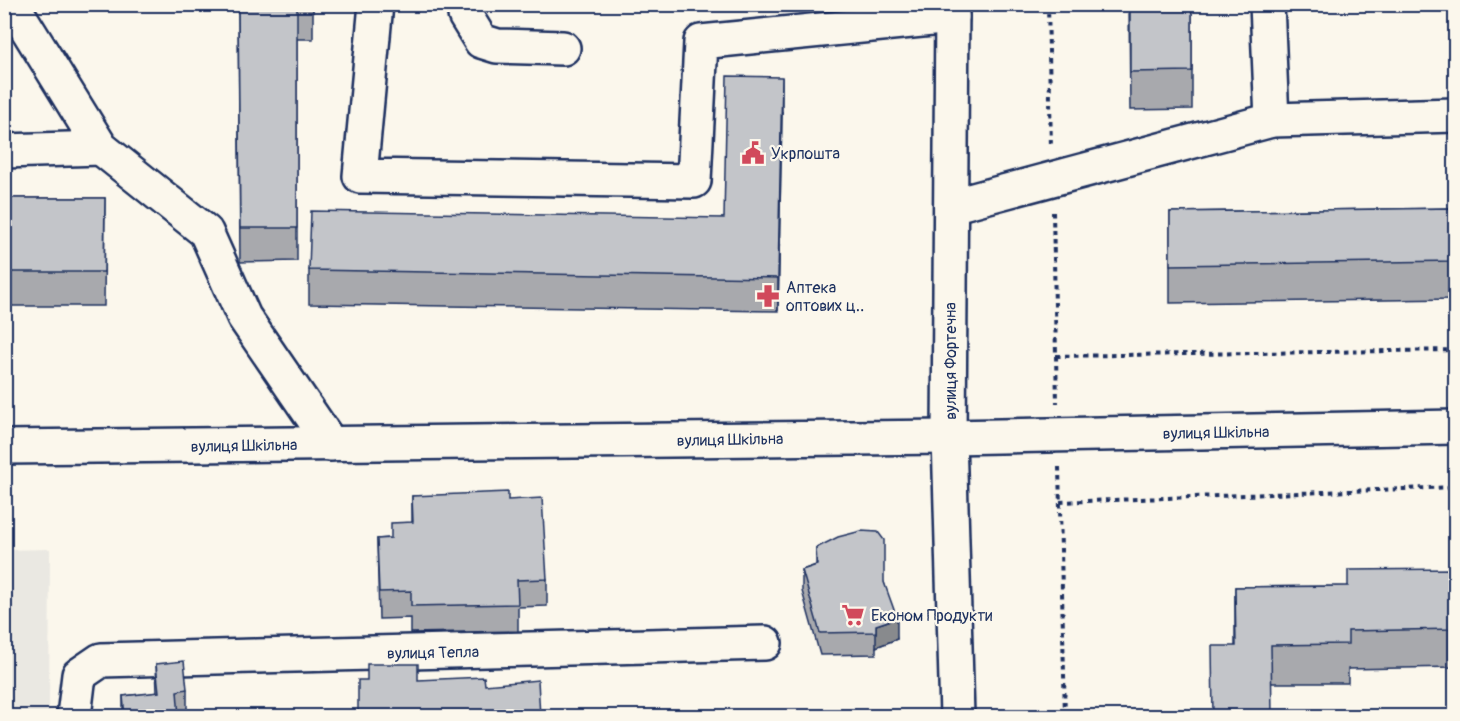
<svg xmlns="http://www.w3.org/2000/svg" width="1460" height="721" font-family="Pangolin,sans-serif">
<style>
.built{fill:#eae8e2}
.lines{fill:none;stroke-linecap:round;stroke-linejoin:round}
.minor-casing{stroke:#1b2f5e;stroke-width:38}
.major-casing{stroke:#1b2f5e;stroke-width:38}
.path{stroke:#1b2f5e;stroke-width:4;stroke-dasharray:4.5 4.5;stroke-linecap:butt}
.minor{stroke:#fbf7ec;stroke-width:33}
.major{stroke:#fbf7ec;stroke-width:33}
.wall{fill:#a8a9ad;stroke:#1b2f5e;stroke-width:1.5}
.shaded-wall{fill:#888a8d;stroke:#1b2f5e;stroke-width:1.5}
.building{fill:#c3c5c9;stroke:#1b2f5e;stroke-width:1.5}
.labels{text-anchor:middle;stroke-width:4.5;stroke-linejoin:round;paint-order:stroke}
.poi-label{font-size:16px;fill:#1b2f5e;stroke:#fbf7ec;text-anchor:start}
.street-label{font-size:16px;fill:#1b2f5e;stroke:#fbf7ec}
</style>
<rect width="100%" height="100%" fill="#fbf7ec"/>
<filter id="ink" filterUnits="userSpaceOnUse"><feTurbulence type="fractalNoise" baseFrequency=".0167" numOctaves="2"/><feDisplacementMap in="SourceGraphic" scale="12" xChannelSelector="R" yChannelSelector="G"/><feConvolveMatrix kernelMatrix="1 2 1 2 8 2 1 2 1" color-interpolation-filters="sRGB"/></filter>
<g filter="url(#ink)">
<!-- built -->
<path class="built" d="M 50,549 L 49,716 L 5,716 L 5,550 Z"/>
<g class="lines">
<!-- minor casing -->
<g class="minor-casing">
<g id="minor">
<path d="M 12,4 L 101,148 L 206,232 L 244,317 L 331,444"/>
<path d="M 376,4 L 360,176 L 694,181 L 701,42 L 952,17"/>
<path d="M 466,4 L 465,15 L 481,41 L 497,46 L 563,48"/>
<path d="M 1267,4 L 1272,120"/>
<path d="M 4,151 L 101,148"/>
<path d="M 951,206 L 1272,120 L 1456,115"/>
<path d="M 4,447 L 949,437"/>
<path d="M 74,716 L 79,675 L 101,660 L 765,643"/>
</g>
</g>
<!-- major casing -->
<g class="major-casing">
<g id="major">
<path d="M 952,4 L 949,437 L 957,716"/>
<path d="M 949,437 L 1456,427"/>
</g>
</g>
<!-- path -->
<g class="path">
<path d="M 1048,4 L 1051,148"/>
<path d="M 1053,212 L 1057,403"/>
<path d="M 1056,356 L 1456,350"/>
<path d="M 1059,467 L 1065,716"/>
<path d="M 1060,502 L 1456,487"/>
</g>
<!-- minor -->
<use href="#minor" class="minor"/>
<!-- major -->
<use href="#major" class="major"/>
</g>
<!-- wall -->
<g class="wall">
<path d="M 238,4 L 313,4 L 313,39 L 297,39 L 297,261 L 240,262 Z"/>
<path d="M 1129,4 L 1192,4 L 1192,109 L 1130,110 Z"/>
<path d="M 782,111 L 778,311 L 309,304 L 309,270 L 724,218 Z"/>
<path d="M 4,198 L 105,198 L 104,306 L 4,306 Z"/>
<path d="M 1455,208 L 1455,299 L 1170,303 L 1170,212 Z"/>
<path d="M 412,496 L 508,500 L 547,579 L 547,606 L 518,607 L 518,631 L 411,633 L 411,618 L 379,619 L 377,539 L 391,538 L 412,522 Z"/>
<path d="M 816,548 L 884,582 L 897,639 L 876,647 L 876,654 L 820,655 L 802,591 L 802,570 L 816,565 Z"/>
<path d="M 1455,569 L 1455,667 L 1348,669 L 1348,683 L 1272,683 L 1235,646 L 1235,587 L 1348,586 Z"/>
<path d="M 156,664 L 187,689 L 187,711 L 179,712 L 179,717 L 123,717 L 123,696 L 157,693 Z"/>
</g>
<!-- shaded-wall -->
<g class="shaded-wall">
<path d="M 782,77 L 782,111 L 778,311 L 778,278 Z"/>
<path d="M 897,618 L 897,639 L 876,647 L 876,625 Z"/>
</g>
<!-- building -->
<g class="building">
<path d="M 238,4 L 313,4 L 297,5 L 297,228 L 240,228 Z"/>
<path d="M 1130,4 L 1192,4 L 1192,71 L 1130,72 Z"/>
<path d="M 727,76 L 782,77 L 778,278 L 309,270 L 311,211 L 724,218 Z"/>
<path d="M 4,198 L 105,198 L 104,272 L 4,272 Z"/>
<path d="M 1455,208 L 1455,261 L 1170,265 L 1170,212 Z"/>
<path d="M 508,492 L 508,500 L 542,498 L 547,579 L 517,580 L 518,604 L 411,606 L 411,591 L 379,592 L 377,539 L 391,538 L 391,523 L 413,522 L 412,496 Z"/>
<path d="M 861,531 L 878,532 L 884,540 L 884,582 L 897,618 L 876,625 L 876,632 L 820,633 L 802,570 L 817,565 L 816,548 L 838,537 Z"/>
<path d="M 1455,569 L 1455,629 L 1348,631 L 1348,644 L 1271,645 L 1272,717 L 1213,717 L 1212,646 L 1236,646 L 1235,587 L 1348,586 L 1348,570 Z"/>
<path d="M 184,661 L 187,689 L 177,691 L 179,717 L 125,717 L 123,696 L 159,692 L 156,664 Z"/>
<path d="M 367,664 L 418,664 L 418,680 L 484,677 L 485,685 L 538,680 L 540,717 L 358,717 L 358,680 L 367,680 Z"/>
<path d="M 750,711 L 750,717 L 704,717 L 704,716 Z"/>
<path d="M 267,714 L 294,714 L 293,717 L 267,717 Z"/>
</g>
</g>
<!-- icons -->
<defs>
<g id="civic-bare" transform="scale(1.8)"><path d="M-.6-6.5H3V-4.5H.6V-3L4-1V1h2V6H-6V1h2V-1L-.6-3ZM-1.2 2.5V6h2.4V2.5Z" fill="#d1495b" stroke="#fbf7ec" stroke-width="2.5" paint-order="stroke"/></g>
<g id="pharmacy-bare" transform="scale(1.8)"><path d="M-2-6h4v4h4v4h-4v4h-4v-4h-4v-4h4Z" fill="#d1495b" stroke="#fbf7ec" stroke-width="2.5" paint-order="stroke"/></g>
<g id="supermarket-bare" transform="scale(1.8)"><path d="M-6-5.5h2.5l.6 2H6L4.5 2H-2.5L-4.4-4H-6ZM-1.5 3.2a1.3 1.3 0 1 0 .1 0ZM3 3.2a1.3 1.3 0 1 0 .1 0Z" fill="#d1495b" stroke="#fbf7ec" stroke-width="2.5" paint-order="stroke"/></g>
</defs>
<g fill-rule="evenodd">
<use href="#civic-bare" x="753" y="153"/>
<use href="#pharmacy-bare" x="768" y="296"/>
<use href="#supermarket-bare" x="853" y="615"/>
</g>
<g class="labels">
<!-- poi labels -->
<g class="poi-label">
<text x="771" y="159">Укрпошта</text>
<text x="786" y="293">Аптека<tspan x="786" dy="18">оптових ц‥</tspan></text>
<text x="871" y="621">Економ Продукти</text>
</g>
<!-- street labels -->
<g class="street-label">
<text transform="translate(950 361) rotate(-90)" y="6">вулиця Фортечна</text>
<text transform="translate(1216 432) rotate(-1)" y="6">вулиця Шкільна</text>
<text transform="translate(730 439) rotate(-1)" y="6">вулиця Шкільна</text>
<text transform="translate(244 445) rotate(-1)" y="6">вулиця Шкільна</text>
<text transform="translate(433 652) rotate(-1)" y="6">вулиця Тепла</text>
</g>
</g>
<!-- margin -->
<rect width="1460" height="721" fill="none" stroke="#fbf7ec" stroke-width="24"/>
<rect x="12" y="12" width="1436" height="697" fill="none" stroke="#1b2f5e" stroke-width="2" filter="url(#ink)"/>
</svg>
